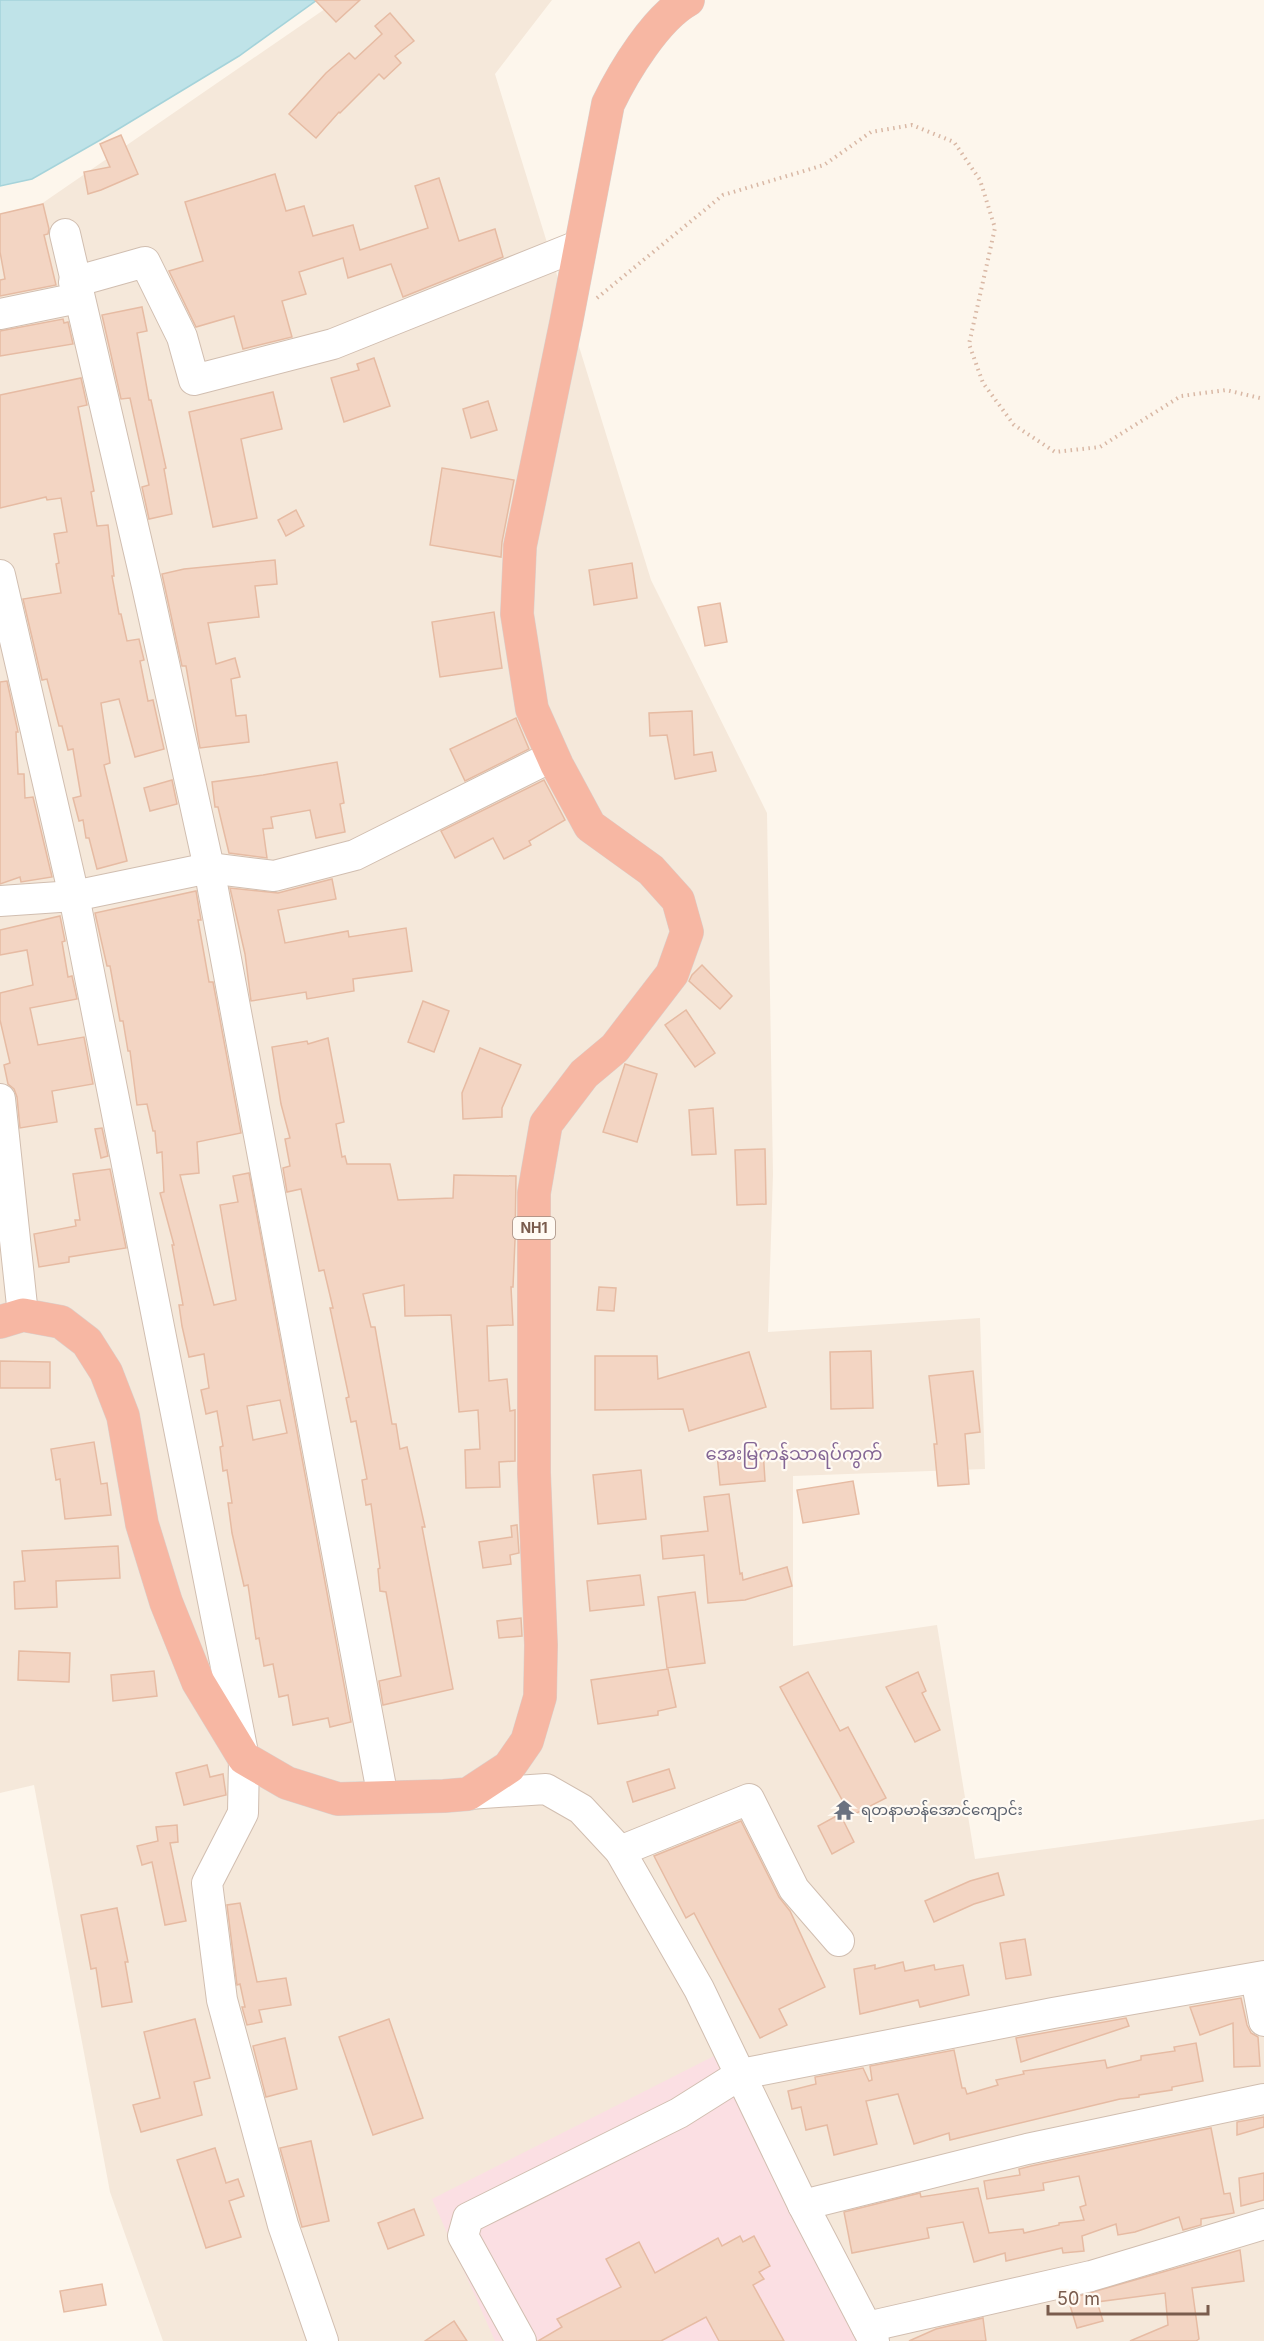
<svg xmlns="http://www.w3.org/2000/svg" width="1264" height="2341" font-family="Inter,'Noto Sans Myanmar',sans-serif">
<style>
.residential{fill:#f5e8da}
.medical{fill:#fbdfe3}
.water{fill:#bfe3e8;stroke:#a5d3da;stroke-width:1.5}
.building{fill:#f3d5c3;stroke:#e6bba3;stroke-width:1.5;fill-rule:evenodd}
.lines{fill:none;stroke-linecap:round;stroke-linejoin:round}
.minor-casing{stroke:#d1beb0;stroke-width:32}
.highway-casing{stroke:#dad1cd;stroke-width:34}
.path{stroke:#d9b8a5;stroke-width:4;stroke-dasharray:1.5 4.5;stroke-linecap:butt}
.minor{stroke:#fff;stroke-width:30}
.highway{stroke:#f7b7a3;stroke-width:33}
.labels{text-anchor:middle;stroke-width:4.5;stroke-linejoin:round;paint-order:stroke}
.shield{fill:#fffaf3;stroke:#a28b7f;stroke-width:1.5}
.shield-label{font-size:14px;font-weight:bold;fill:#7a5c4d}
.worship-label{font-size:15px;fill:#5b616d;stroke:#fffaf3;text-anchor:start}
.quarter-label{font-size:18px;fill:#846695;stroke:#fffaf3}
</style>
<rect width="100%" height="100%" fill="#fdf6ec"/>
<!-- residential -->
<path class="residential" d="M 338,0 L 552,0 L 495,74 L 651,580 L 767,813 L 773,1174 L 768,1332 L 980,1318 L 985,1469 L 793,1476 L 793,1646 L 937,1625 L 975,1859 L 1264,1819 L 1264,2341 L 163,2341 L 110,2192 L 34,1785 L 0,1793 L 0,219 L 15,222 Z"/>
<!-- medical -->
<path class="medical" d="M 714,2056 L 861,2341 L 495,2341 L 432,2199 Z"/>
<!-- water -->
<path class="water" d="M 0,0 L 317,0 L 239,56 L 102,139 L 32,179 L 0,186 Z"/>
<!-- building -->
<g class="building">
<path d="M 315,0 L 360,0 L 336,22 Z"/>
<path d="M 390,13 L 414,41 L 395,56 L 401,63 L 384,79 L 379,74 L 340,113 L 339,112 L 316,138 L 289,114 L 326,73 L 349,53 L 355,59 L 382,34 L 375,26 Z"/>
<path d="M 121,135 L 138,174 L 101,190 L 88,194 L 84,172 L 110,167 L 100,144 Z"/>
<path d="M 275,174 L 286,211 L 304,206 L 313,236 L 353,225 L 360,250 L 428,228 L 415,186 L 439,178 L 459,241 L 495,229 L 503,257 L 403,297 L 391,264 L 348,278 L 343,258 L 299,272 L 306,294 L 282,301 L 292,337 L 243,349 L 234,316 L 196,327 L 169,271 L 203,261 L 185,202 Z"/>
<path d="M 43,204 L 49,229 L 48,234 L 44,235 L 56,285 L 0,296 L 0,280 L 5,279 L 0,252 L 0,214 Z"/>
<path d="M 142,307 L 147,331 L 137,333 L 149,400 L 151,400 L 166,468 L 164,469 L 172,514 L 149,519 L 142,487 L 149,485 L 130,398 L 121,399 L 102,315 Z"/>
<path d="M 63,319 L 64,323 L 68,322 L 73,344 L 0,356 L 0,331 Z"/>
<path d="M 374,358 L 390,406 L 344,422 L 331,378 L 359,370 L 357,364 Z"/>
<path d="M 81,378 L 87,405 L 78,407 L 94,491 L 91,492 L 97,526 L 108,525 L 114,576 L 112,576 L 119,614 L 121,614 L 127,641 L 139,639 L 144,660 L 140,661 L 148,701 L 153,700 L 164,749 L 135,757 L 119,699 L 101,703 L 110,763 L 104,765 L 127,861 L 97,869 L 89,838 L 86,838 L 83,820 L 79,821 L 73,798 L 81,796 L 73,749 L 68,750 L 62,726 L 59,726 L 47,679 L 42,680 L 23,599 L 61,593 L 56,564 L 59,563 L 54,534 L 67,532 L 61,498 L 47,500 L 46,497 L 0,508 L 0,395 Z"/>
<path d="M 273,392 L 282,429 L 241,439 L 257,518 L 213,527 L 189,412 Z"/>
<path d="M 488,401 L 497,430 L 471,438 L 463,409 Z"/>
<path d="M 442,468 L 514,480 L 502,542 L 501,557 L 430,545 Z"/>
<path d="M 296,510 L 304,526 L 286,536 L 278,520 Z"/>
<path d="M 275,560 L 277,584 L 255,586 L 259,617 L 208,623 L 216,664 L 235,658 L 240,677 L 231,679 L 236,716 L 246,715 L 249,742 L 200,748 L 186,666 L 182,666 L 162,574 L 184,569 Z"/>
<path d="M 632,563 L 637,598 L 594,605 L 589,570 Z"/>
<path d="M 720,603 L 727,642 L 705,646 L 698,607 Z"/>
<path d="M 494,612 L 502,668 L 440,677 L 432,622 Z"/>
<path d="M 7,681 L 18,732 L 16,732 L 18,774 L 24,774 L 25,798 L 33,797 L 52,877 L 21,882 L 20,877 L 0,884 L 0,682 Z"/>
<path d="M 692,711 L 694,755 L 712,752 L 716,771 L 675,779 L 667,735 L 650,736 L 649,713 Z"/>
<path d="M 516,718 L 529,749 L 465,781 L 450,749 Z"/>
<path d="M 337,762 L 344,803 L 340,804 L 345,832 L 316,838 L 310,810 L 271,817 L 273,828 L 263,829 L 267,858 L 229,853 L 218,807 L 215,807 L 212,782 L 263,775 Z"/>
<path d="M 172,780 L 177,804 L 150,811 L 144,788 Z"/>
<path d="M 544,780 L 565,820 L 529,841 L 531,845 L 504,859 L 493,838 L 455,858 L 441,831 Z"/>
<path d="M 332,879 L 336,899 L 278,910 L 285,943 L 348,931 L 349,937 L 406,928 L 412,971 L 353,979 L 354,991 L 307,999 L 306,992 L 251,1001 L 245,954 L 230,888 L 278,893 Z"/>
<path d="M 196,891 L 201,920 L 198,920 L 209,982 L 213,982 L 241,1133 L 197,1142 L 199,1173 L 180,1175 L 214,1305 L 236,1300 L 220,1205 L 238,1202 L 233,1176 L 249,1173 L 351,1722 L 330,1727 L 328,1718 L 293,1725 L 288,1695 L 279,1697 L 273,1664 L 264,1666 L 259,1638 L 256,1639 L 248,1585 L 244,1586 L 232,1533 L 228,1503 L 232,1503 L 227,1470 L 223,1471 L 220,1447 L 223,1446 L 217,1411 L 206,1414 L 201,1390 L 209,1388 L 204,1354 L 189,1357 L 182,1326 L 179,1305 L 183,1305 L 172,1245 L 174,1245 L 160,1193 L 164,1192 L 162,1152 L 157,1153 L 155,1131 L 153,1131 L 147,1104 L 137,1105 L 130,1051 L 128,1051 L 123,1021 L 120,1021 L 110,966 L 107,966 L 95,913 ZM 280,1400 L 287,1433 L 253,1440 L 247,1406 Z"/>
<path d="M 60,916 L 65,941 L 62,942 L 68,977 L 72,976 L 77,999 L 30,1008 L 38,1045 L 84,1037 L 93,1084 L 52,1091 L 57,1122 L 20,1128 L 17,1097 L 14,1089 L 8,1084 L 4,1065 L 10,1063 L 0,1020 L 0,993 L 33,985 L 27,950 L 0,955 L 0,930 Z"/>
<path d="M 702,965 L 732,996 L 720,1009 L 689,981 L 692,975 Z"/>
<path d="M 423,1001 L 449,1011 L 434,1052 L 408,1042 Z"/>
<path d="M 686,1010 L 715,1053 L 695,1067 L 665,1025 Z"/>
<path d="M 328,1038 L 344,1122 L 336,1124 L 342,1157 L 345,1156 L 347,1164 L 390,1164 L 398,1200 L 453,1198 L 454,1175 L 516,1176 L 515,1240 L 513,1287 L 511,1287 L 513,1325 L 487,1326 L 489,1381 L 507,1379 L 510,1411 L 515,1410 L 515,1461 L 499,1462 L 500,1487 L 466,1488 L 465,1450 L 480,1449 L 478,1410 L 459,1412 L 451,1315 L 405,1316 L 404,1285 L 363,1294 L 371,1327 L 375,1327 L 392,1424 L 396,1424 L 400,1449 L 407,1447 L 425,1527 L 422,1527 L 453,1689 L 383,1705 L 379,1681 L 401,1676 L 386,1592 L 380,1591 L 378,1569 L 380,1568 L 371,1504 L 366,1505 L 362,1480 L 367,1479 L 356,1421 L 351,1422 L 346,1398 L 349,1397 L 330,1308 L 333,1308 L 324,1270 L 319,1271 L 301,1189 L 287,1192 L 283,1168 L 290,1166 L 285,1139 L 290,1138 L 281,1104 L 272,1047 L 307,1041 L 308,1044 Z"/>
<path d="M 480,1048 L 521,1065 L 502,1108 L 502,1117 L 463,1119 L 462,1093 Z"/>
<path d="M 625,1064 L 657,1074 L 637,1142 L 603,1132 Z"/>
<path d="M 713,1108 L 716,1154 L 692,1155 L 689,1110 Z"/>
<path d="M 102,1128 L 108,1156 L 101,1158 L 95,1129 Z"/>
<path d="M 765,1149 L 766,1204 L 737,1205 L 735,1150 Z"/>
<path d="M 110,1169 L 126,1248 L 69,1257 L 69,1262 L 39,1267 L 34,1234 L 76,1226 L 75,1220 L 80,1220 L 73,1174 Z"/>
<path d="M 599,1287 L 616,1288 L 614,1311 L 597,1310 Z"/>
<path d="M 871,1351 L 873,1408 L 831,1409 L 830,1352 Z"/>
<path d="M 749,1352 L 766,1407 L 689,1431 L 683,1409 L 595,1410 L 595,1356 L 657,1356 L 658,1379 Z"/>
<path d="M 0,1361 L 50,1362 L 50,1388 L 0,1388 Z"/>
<path d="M 973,1371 L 980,1432 L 965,1434 L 969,1484 L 938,1486 L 934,1444 L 937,1444 L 929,1376 Z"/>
<path d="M 94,1442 L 101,1484 L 107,1483 L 111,1515 L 65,1519 L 60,1479 L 56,1480 L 51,1449 Z"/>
<path d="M 763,1449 L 765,1481 L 720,1485 L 717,1454 Z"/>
<path d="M 641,1470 L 646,1519 L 598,1524 L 593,1475 Z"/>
<path d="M 853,1481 L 859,1514 L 803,1523 L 797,1490 Z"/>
<path d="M 729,1494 L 740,1574 L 742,1573 L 743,1580 L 787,1567 L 792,1586 L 745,1600 L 708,1603 L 704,1555 L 663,1559 L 661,1536 L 708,1531 L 704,1497 Z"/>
<path d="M 517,1525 L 519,1553 L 510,1555 L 511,1564 L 483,1568 L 479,1542 L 512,1537 L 511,1526 Z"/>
<path d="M 118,1546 L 120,1578 L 56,1581 L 57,1607 L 15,1609 L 14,1582 L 25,1581 L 22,1551 Z"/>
<path d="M 640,1575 L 644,1605 L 590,1611 L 587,1581 Z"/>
<path d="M 695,1592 L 705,1663 L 667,1668 L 658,1597 Z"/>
<path d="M 521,1618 L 522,1636 L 499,1638 L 497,1621 Z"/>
<path d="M 19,1651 L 70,1653 L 69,1682 L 18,1680 Z"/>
<path d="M 668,1669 L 676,1707 L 658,1711 L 658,1715 L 598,1724 L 591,1680 Z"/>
<path d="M 154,1671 L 157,1696 L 113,1701 L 111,1675 Z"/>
<path d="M 808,1672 L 840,1731 L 848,1727 L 886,1798 L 851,1816 L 780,1687 Z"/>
<path d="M 918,1672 L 926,1691 L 922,1693 L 940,1730 L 915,1742 L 886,1687 Z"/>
<path d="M 207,1765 L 210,1777 L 223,1774 L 226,1795 L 184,1805 L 176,1773 Z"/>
<path d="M 669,1769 L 675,1788 L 633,1802 L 627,1782 Z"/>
<path d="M 840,1814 L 854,1842 L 832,1854 L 818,1826 Z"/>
<path d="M 741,1821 L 779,1897 L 790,1911 L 825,1987 L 779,2009 L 787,2025 L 760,2038 L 694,1913 L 686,1918 L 654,1856 Z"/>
<path d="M 177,1825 L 178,1842 L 170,1843 L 186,1921 L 165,1925 L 152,1862 L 142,1865 L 137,1846 L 158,1841 L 156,1827 Z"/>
<path d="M 998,1873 L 1004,1895 L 974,1904 L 934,1922 L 925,1901 L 970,1881 Z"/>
<path d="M 240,1903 L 257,1982 L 286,1978 L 291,2005 L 259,2010 L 262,2022 L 247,2025 L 242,2007 L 245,2007 L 240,1984 L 237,1985 L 227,1905 Z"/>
<path d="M 117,1908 L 128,1962 L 125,1962 L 132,2002 L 102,2007 L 96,1968 L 91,1969 L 81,1915 Z"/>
<path d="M 1025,1939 L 1031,1975 L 1006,1979 L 1000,1943 Z"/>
<path d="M 903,1962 L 905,1971 L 934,1965 L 935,1970 L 963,1965 L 969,1995 L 920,2007 L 918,2000 L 860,2014 L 854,1969 L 875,1965 L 875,1969 Z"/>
<path d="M 1241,1998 L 1247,2025 L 1251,2033 L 1258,2037 L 1260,2066 L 1234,2067 L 1233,2023 L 1200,2035 L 1190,2007 Z"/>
<path d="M 1126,2018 L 1129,2026 L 1021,2062 L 1016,2038 Z"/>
<path d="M 195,2019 L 210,2078 L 194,2082 L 202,2115 L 141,2132 L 133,2105 L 160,2098 L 144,2032 Z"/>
<path d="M 389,2019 L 423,2118 L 373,2135 L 339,2037 Z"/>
<path d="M 285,2038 L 297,2089 L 266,2097 L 253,2046 Z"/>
<path d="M 1196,2043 L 1203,2081 L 1172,2087 L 1172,2090 L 1139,2095 L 1139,2097 L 1120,2099 L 950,2140 L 949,2133 L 914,2144 L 898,2094 L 866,2101 L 877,2144 L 834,2155 L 827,2125 L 806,2130 L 801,2107 L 792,2109 L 788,2091 L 816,2084 L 815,2077 L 863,2068 L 869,2081 L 872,2080 L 870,2066 L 954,2050 L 962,2088 L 965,2088 L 967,2094 L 998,2085 L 996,2080 L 1024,2074 L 1023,2071 L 1105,2060 L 1107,2068 L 1141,2060 L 1141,2056 L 1175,2051 L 1174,2047 Z"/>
<path d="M 1264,2117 L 1264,2127 L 1237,2135 L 1237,2122 Z"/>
<path d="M 1211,2128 L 1224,2194 L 1230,2193 L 1234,2213 L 1201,2219 L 1201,2225 L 1183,2230 L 1179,2217 L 1135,2232 L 1118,2235 L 1116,2224 L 1082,2236 L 1084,2251 L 1063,2253 L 1062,2248 L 1006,2261 L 1005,2253 L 974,2262 L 963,2222 L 927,2228 L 929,2238 L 852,2253 L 844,2212 L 920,2193 L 921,2197 L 978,2188 L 989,2233 L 1023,2229 L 1024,2233 L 1059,2225 L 1059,2223 L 1084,2220 L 1080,2207 L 1086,2205 L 1079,2176 L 1043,2183 L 1044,2190 L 987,2199 L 984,2181 L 1020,2175 L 1019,2169 L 1031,2166 Z"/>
<path d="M 311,2141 L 329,2221 L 302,2227 L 280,2148 Z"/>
<path d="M 215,2148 L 226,2183 L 238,2179 L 244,2196 L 229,2201 L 241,2237 L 206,2248 L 177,2160 Z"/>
<path d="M 1264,2173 L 1264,2200 L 1241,2206 L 1239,2178 Z"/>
<path d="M 414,2209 L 424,2235 L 388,2249 L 378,2223 Z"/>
<path d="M 740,2236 L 743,2242 L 754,2236 L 770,2266 L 759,2272 L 764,2279 L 753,2285 L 784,2341 L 719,2341 L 706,2317 L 661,2341 L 538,2341 L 562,2327 L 557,2319 L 621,2287 L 606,2259 L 639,2242 L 655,2273 L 718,2238 L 722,2246 Z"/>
<path d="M 1240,2250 L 1244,2281 L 1192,2288 L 1199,2339 L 1196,2341 L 1130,2341 L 1168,2325 L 1165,2293 L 1097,2302 L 1103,2321 L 1077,2328 L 1068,2299 Z"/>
<path d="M 102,2284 L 106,2305 L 64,2312 L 60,2291 Z"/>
<path d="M 983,2318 L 986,2341 L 909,2341 L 936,2329 Z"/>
<path d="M 454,2321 L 467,2341 L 425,2341 Z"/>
</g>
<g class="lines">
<!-- minor casing -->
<g class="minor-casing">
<g id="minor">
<path d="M 65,234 L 147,586 L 209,868 L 383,1798"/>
<path d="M 74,282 L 145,262 L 182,337 L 194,380 L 333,344 L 580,245"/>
<path d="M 0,314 L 78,298"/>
<path d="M 0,575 L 74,896 L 244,1758 L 243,1813 L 207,1883 L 222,2000 L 283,2225 L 323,2341"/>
<path d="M 0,901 L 74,896 L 209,868 L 274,876 L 355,855 L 553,756"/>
<path d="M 0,1099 L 23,1315"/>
<path d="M 468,1794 L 546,1789 L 581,1809 L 620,1851 L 699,1989 L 803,2205 L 874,2341"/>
<path d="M 620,1851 L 749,1799 L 794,1889 L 839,1941"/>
<path d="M 1256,1978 L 1264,2021"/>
<path d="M 803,2205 L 1027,2149 L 1264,2099"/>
<path d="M 867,2327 L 1091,2276 L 1264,2224"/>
<path d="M 521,2341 L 463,2236 L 468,2218 L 679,2113 L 741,2074 L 1053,2013 L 1264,1976"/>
</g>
</g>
<!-- highway casing -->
<g class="highway-casing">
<path id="highway" d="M 0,1322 L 23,1315 L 61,1322 L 87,1342 L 106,1372 L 123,1416 L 142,1524 L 166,1602 L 198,1682 L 244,1758 L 287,1783 L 338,1799 L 444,1796 L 468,1794 L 509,1767 L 527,1741 L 540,1697 L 541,1645 L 534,1473 L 534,1193 L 546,1124 L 584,1074 L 615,1048 L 672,974 L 687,932 L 678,900 L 651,870 L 590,826 L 557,765 L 532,709 L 517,614 L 520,546 L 566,323 L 608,104 C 624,71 656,18 688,0"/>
</g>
<!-- path -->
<path class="path" d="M 597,298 L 723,195 L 824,165 L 871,132 L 912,125 L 954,142 L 980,180 L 995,228 L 969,344 L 983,383 L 1014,425 L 1055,452 L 1100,447 L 1181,396 L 1226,390 L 1264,399"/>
<!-- minor -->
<use href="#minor" class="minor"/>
<!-- highway -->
<use href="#highway" class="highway"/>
</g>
<!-- icons -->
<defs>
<g id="temple-bare" transform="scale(1.62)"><path d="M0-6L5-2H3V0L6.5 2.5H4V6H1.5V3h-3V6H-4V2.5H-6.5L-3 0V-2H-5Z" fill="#6b7280" stroke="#fffaf3" stroke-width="2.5" paint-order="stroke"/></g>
</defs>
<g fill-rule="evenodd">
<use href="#temple-bare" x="844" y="1810"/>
</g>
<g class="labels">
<!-- shield labels -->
<rect class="shield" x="513" y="1217" width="42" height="22" rx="4.5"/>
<g class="shield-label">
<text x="534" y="1233">NH1</text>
</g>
<!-- worship labels -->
<g class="worship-label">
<text x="861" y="1815">ရတနာမာန်အောင်ကျောင်း</text>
</g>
<!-- quarter labels -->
<g class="quarter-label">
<text x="794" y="1460">အေးမြကန်သာရပ်ကွက်</text>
</g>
</g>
<!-- scale -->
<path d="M1048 2305v9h160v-9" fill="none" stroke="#7a5c4d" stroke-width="3"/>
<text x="1057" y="2305" font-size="18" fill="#7a5c4d" stroke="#fffaf3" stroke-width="4.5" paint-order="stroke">50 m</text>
</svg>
